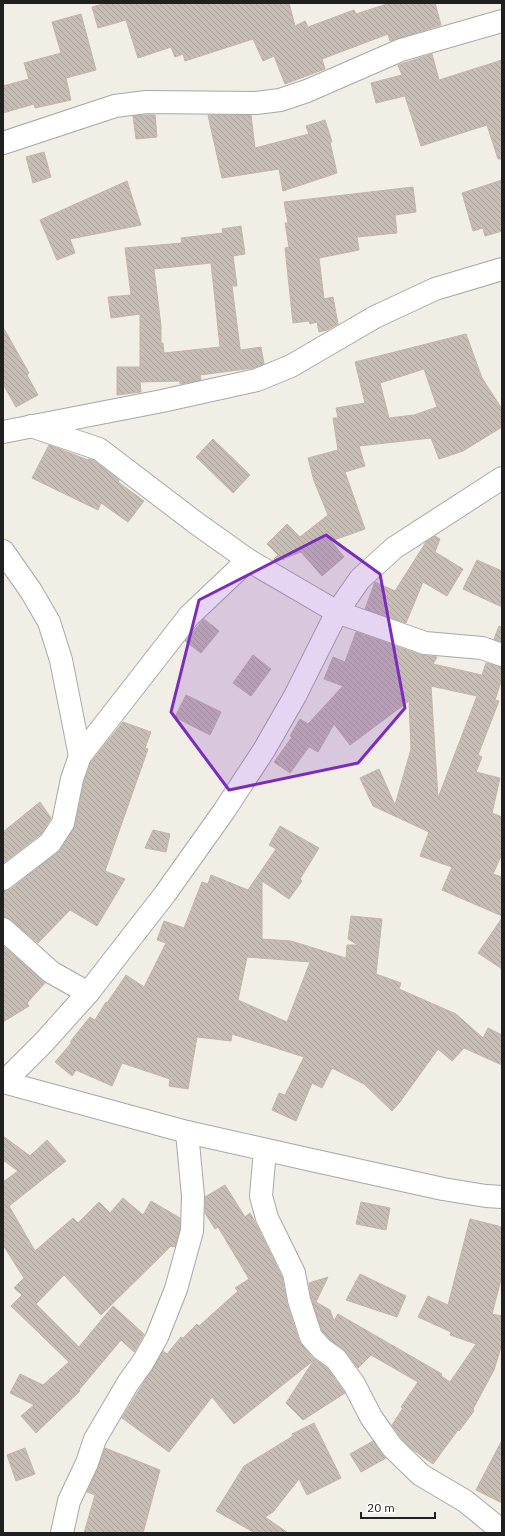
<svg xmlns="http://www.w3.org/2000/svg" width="505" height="1536" font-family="'IBM Plex Sans',sans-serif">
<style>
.building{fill:url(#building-back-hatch);stroke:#c4b4a7;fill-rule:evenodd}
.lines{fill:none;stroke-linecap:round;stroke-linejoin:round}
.street-casing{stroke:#a7a7a7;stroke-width:24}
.street{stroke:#fff;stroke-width:22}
.marked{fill:#7b2cbf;fill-opacity:0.2;stroke:#7b2cbf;stroke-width:3;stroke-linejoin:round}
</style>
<defs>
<pattern id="building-back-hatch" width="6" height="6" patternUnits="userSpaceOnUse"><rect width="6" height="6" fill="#c6bdb5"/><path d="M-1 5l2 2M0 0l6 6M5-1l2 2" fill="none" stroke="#aaa29b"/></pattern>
</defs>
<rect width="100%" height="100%" fill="#f1eee6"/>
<!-- building -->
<g class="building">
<path d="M 106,3 L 289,3 L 295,26 L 305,21 L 308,27 L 354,10 L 356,14 L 390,3 L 435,3 L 441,25 L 390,41 L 388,34 L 322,59 L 325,69 L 285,84 L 274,56 L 263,61 L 253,39 L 185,61 L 183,54 L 175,57 L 171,47 L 138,58 L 126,20 L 98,28 L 92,7 Z"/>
<path d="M 81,14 L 96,70 L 66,78 L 71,100 L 35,108 L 34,104 L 3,113 L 3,86 L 29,79 L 24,63 L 61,53 L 52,22 Z"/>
<path d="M 432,54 L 439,80 L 502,60 L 502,159 L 498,159 L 487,125 L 421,146 L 405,96 L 376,103 L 371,83 L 402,75 L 398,65 Z"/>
<path d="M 147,115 L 155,115 L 157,137 L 136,139 L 133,116 Z"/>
<path d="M 208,115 L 251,115 L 255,148 L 309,134 L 306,126 L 325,120 L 332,142 L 330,142 L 337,173 L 283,191 L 279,169 L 222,178 Z"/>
<path d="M 44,152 L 51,177 L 33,183 L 26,157 Z"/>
<path d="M 502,180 L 502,231 L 485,236 L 483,228 L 473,231 L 462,193 Z"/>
<path d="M 127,181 L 141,225 L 70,239 L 75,253 L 57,260 L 40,220 Z"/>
<path d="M 413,187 L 416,212 L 395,215 L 397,233 L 357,237 L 359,250 L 319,258 L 324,299 L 333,297 L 338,324 L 327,330 L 319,332 L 317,322 L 310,324 L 309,321 L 293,323 L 285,248 L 289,247 L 285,223 L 288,223 L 284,202 Z"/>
<path d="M 241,226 L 245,254 L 233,256 L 237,286 L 232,286 L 240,348 L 241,350 L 261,347 L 264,364 L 253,368 L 200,375 L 201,380 L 180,384 L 180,381 L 140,382 L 141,392 L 117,395 L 117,367 L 140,367 L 140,314 L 111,318 L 108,297 L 131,295 L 125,248 L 182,243 L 181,238 L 223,233 L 222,229 ZM 211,263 L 220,347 L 164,353 L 163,343 L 161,343 L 161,326 L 154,269 Z"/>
<path d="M 3,327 L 29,373 L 27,375 L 38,395 L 16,407 L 3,384 Z"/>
<path d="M 466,334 L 482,378 L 502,409 L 502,427 L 463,451 L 439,459 L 431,438 L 359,446 L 365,466 L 345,472 L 365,529 L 331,541 L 344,557 L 322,576 L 301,552 L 285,558 L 283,560 L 282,559 L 276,562 L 274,559 L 278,555 L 267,544 L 287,524 L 300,537 L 328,515 L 314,481 L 308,458 L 338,450 L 333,418 L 338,418 L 336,408 L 365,403 L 355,362 ZM 424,369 L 437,407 L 414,415 L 389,418 L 380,383 Z"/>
<path d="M 213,439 L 250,475 L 233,493 L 196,457 Z"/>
<path d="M 49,445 L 88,460 L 88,459 L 93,460 L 119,480 L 118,482 L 144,501 L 128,522 L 101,503 L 98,510 L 32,478 Z"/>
<path d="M 435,536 L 440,539 L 435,552 L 463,569 L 447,596 L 423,582 L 406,623 L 365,609 L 375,582 L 395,591 L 426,542 Z"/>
<path d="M 477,560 L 502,571 L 502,607 L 463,589 Z"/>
<path d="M 204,619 L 219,631 L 201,653 L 185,641 Z"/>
<path d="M 499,626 L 502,627 L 502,642 L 494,639 Z"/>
<path d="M 356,632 L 421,655 L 437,657 L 433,664 L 482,675 L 486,663 L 502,667 L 502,679 L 495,700 L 499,701 L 478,755 L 482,757 L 476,772 L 500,778 L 492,813 L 502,817 L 502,854 L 493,874 L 502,877 L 502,916 L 442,890 L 452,867 L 420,856 L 429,832 L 373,806 L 360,778 L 379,769 L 395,805 L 411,749 L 409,701 L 350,745 L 334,724 L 318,752 L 309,747 L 290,773 L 274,762 L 292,737 L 290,736 L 300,719 L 308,724 L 343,686 L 324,679 L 333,657 L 345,662 ZM 431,686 L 477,696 L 438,798 Z"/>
<path d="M 253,655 L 271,669 L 251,696 L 233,683 Z"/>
<path d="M 186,695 L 221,712 L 210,735 L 175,717 Z"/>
<path d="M 123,722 L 151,732 L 145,748 L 148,749 L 105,871 L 125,879 L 97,926 L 70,910 L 38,943 L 11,920 L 3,917 L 3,891 L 11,889 L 60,850 L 75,826 L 84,782 L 91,762 Z"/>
<path d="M 40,802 L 51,818 L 41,834 L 3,863 L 3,832 Z"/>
<path d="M 280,826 L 319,848 L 300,879 L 302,881 L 289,899 L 262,881 L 262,939 L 291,941 L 346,958 L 347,945 L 358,945 L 348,939 L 351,916 L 382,919 L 376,974 L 401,983 L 399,989 L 456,1014 L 483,1038 L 488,1028 L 502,1035 L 502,1065 L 464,1048 L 452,1061 L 438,1049 L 400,1102 L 392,1111 L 364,1084 L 332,1068 L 322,1088 L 312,1083 L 296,1121 L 272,1110 L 279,1093 L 285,1095 L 304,1057 L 232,1034 L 231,1041 L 197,1037 L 188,1089 L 169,1086 L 170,1079 L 122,1063 L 112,1086 L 76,1070 L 72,1076 L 55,1062 L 72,1042 L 70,1042 L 90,1017 L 95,1020 L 106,1002 L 107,1003 L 126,975 L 144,987 L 166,943 L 157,940 L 164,921 L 184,928 L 202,882 L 208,884 L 211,875 L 248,890 L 276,849 L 269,845 ZM 247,957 L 310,962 L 287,1022 L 238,1000 Z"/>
<path d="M 153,830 L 170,834 L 166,852 L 145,848 Z"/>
<path d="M 502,918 L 502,969 L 478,953 Z"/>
<path d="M 3,946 L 45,983 L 27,1003 L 29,1006 L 3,1022 Z"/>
<path d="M 3,1136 L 30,1156 L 47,1140 L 66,1161 L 9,1206 L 35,1251 L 73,1218 L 78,1223 L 99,1202 L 110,1213 L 123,1198 L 143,1215 L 151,1201 L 180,1218 L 180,1229 L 175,1247 L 171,1246 L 101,1315 L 64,1275 L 36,1304 L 79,1347 L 113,1306 L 144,1334 L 134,1352 L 121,1340 L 79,1390 L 80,1391 L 36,1433 L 21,1416 L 34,1405 L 10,1393 L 20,1374 L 43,1385 L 69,1362 L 11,1306 L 22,1295 L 14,1288 L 24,1278 L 3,1245 L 3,1182 L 18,1171 L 3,1160 Z"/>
<path d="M 225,1185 L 245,1217 L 250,1213 L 254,1220 L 282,1277 L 287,1304 L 299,1341 L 313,1358 L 327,1368 L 345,1393 L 303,1420 L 286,1403 L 314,1360 L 234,1424 L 212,1397 L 169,1452 L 122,1418 L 163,1351 L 167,1354 L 181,1337 L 183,1338 L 197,1324 L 199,1326 L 238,1291 L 235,1288 L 249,1279 L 218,1227 L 215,1229 L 205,1213 L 205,1197 Z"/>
<path d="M 361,1202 L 390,1208 L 386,1230 L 356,1224 Z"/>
<path d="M 470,1219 L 502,1227 L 502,1276 L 492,1314 L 502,1316 L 502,1344 L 494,1370 L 473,1409 L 474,1411 L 459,1431 L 458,1430 L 433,1464 L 412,1449 L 402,1439 L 392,1425 L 403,1408 L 401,1407 L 418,1382 L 371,1355 L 358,1368 L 346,1352 L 330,1340 L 322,1331 L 311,1297 L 309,1283 L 328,1277 L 316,1302 L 330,1310 L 334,1321 L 338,1314 L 442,1374 L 441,1376 L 450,1382 L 476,1344 L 450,1335 L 451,1332 L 418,1317 L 428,1296 L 448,1305 Z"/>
<path d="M 360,1274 L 406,1296 L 397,1317 L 346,1300 Z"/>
<path d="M 314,1423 L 341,1478 L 307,1495 L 299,1479 L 273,1512 L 265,1517 L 288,1533 L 255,1533 L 216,1511 L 244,1466 L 293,1436 L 292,1434 Z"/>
<path d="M 502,1440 L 502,1503 L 476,1490 Z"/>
<path d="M 373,1441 L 386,1458 L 361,1472 L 350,1454 Z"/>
<path d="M 25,1448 L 35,1474 L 16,1481 L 7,1455 Z"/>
<path d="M 105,1448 L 160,1470 L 143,1533 L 84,1533 L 95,1495 L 87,1492 L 98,1468 Z"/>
</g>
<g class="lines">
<!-- street casing -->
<g class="street-casing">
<g id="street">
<path d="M 3,143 L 115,106 L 146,102 L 256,103 L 280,100 L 307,91 L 401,50 L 502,21"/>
<path d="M 31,426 L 99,449 L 196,523 L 248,560 L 337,612 L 425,643 L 482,648 L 502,655"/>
<path d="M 3,432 L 162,401 L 257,380 L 291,366 L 375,317 L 435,289 L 502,269"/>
<path d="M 3,551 L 31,591 L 49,622 L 61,660 L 80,756"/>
<path d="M 3,879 L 50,843 L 63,823 L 72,779 L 80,756 L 189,616 L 248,560"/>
<path d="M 3,929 L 51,972 L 88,993"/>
<path d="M 3,1082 L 187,1132 L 307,1159 L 443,1189 L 486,1196 L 502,1197"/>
<path d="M 4,1082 L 44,1042 L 88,993 L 165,894 L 224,811 L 264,750 L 295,696 L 337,612 L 360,579 L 394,548 L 502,478"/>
<path d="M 265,1150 L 261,1196 L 267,1218 L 294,1273 L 299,1300 L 311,1337 L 322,1349 L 336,1359 L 354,1384 L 371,1417 L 392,1447 L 421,1475 L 465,1501 L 502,1531"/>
<path d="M 62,1533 L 69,1501 L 87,1463 L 95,1439 L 128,1383 L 143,1362 L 157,1337 L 176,1289 L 192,1231 L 193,1196 L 187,1132"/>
</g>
</g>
<!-- street -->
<use href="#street" class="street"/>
</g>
<!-- marked area -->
<path class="marked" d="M 326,535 L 380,574 L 405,708 L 358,763 L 229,790 L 171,712 L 199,600 Z"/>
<!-- border -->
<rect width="505" height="1536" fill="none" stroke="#202020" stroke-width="8"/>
<!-- scale -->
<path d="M361 1512v6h74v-6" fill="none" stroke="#202020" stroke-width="2"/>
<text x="367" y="1512" font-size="12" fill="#202020" stroke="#ffffff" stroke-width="3" paint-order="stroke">20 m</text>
</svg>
